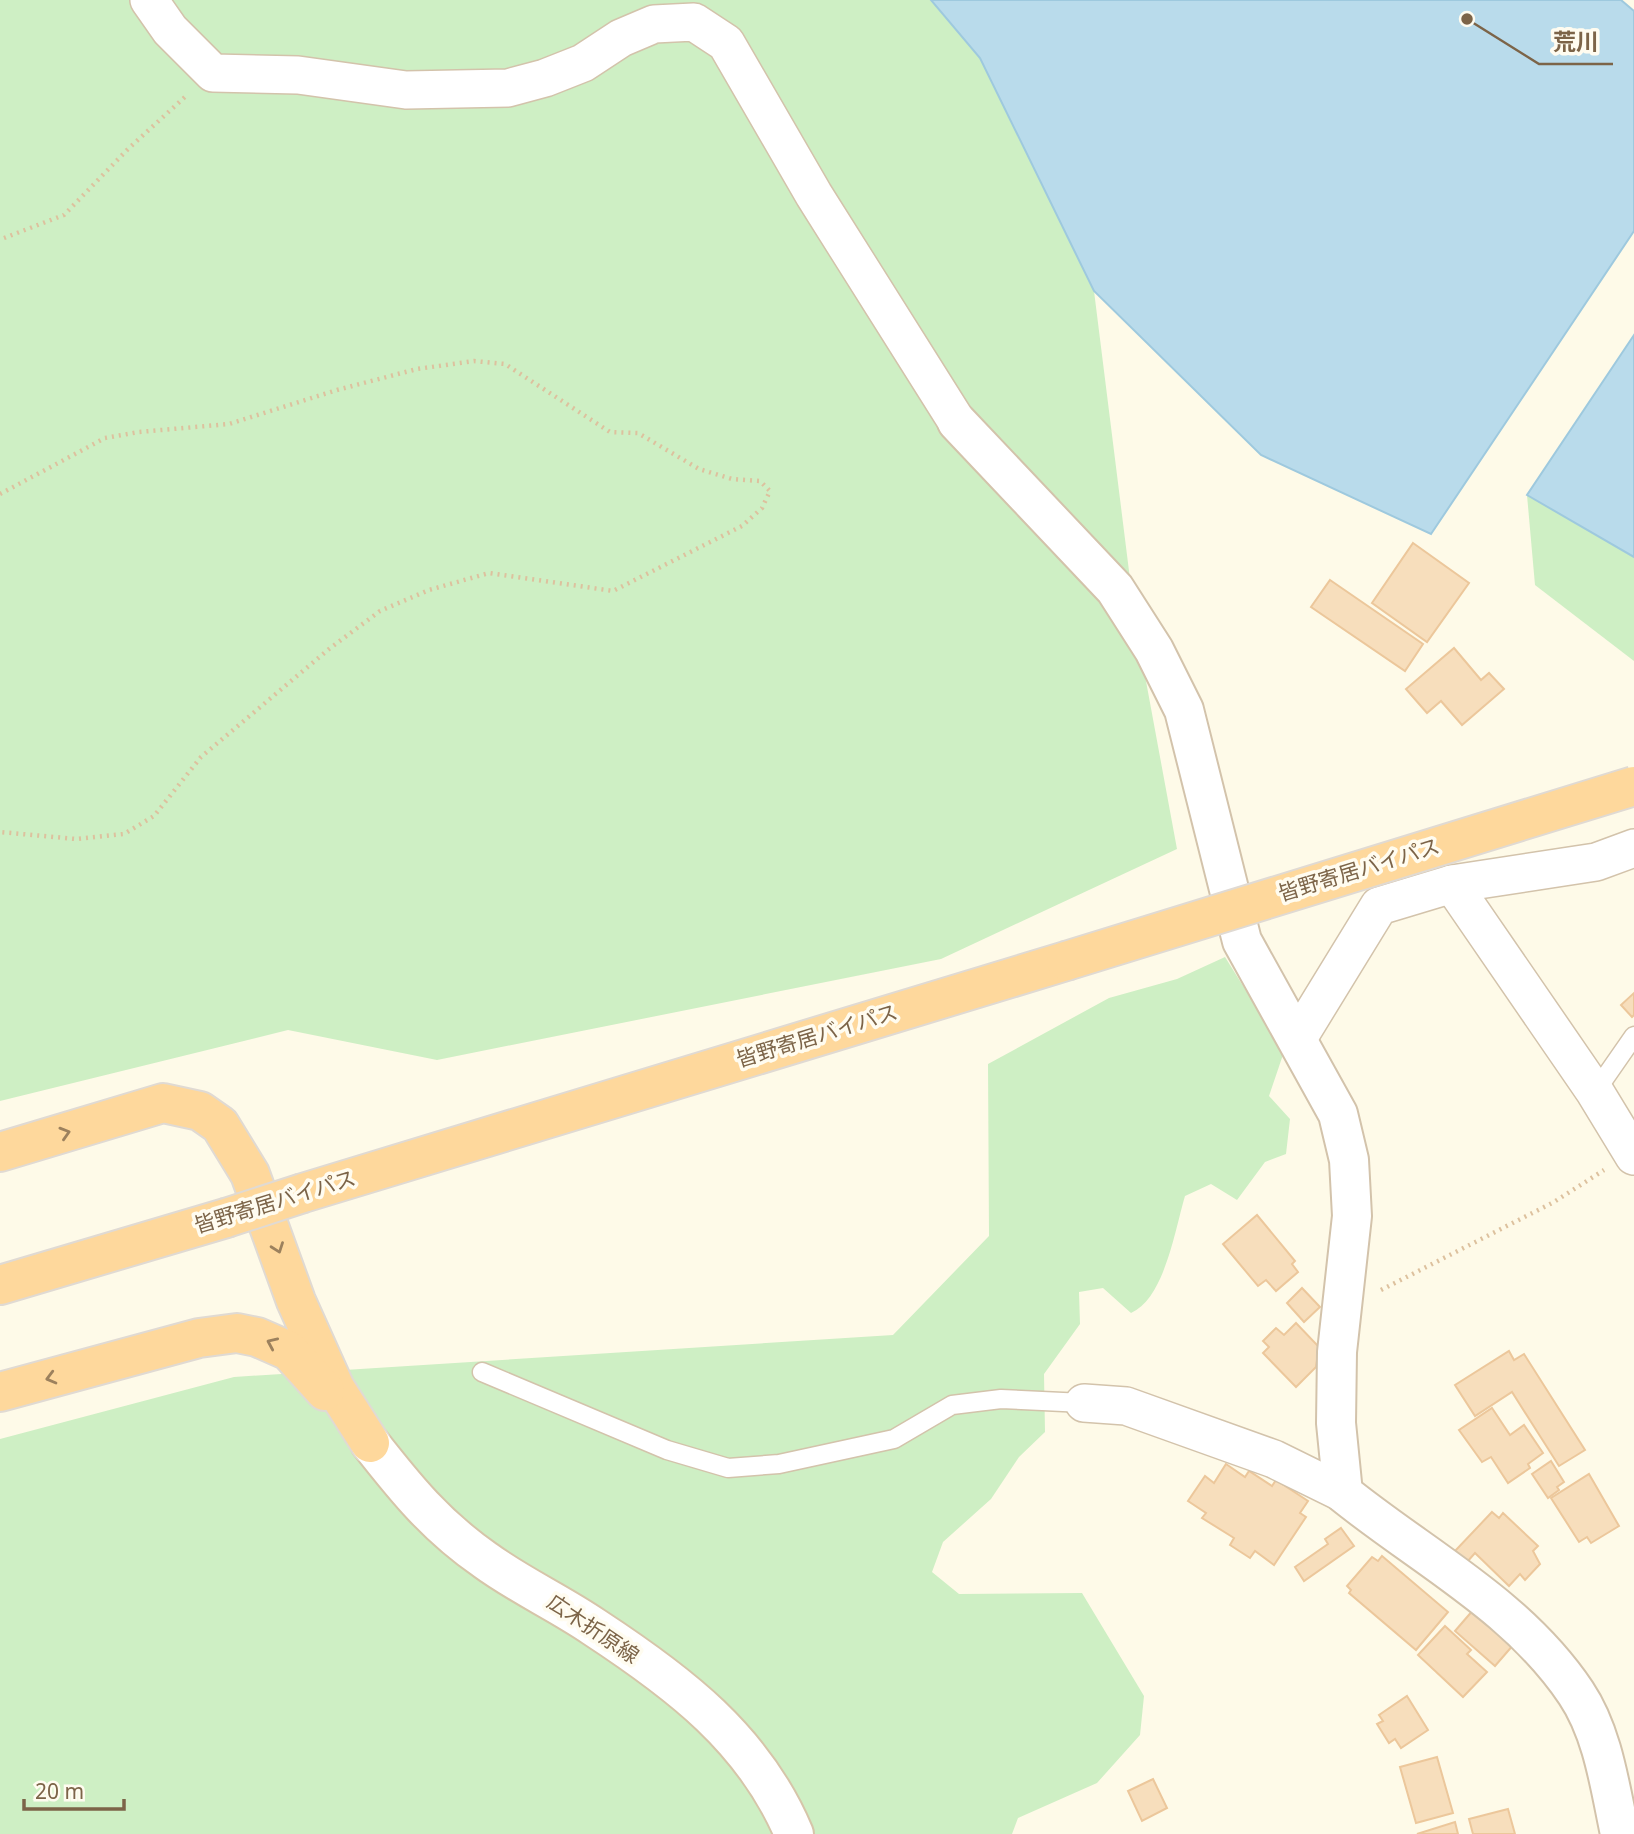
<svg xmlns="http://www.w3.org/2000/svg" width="1634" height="1834" font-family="'Noto Sans','Noto Sans JP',sans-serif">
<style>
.green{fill:#ceefc4}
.water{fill:#b9dbeb;stroke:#9ec9de;stroke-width:2}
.building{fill:#f7debc;stroke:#ecc79b;stroke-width:2}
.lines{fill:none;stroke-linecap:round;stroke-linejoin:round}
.service-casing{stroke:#d3c3ab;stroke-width:21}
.minor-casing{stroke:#d3c3ab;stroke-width:40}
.tertiary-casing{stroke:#d3c3ab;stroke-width:42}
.secondary-casing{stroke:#d6c5a9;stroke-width:42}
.trunk-casing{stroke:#e0dad3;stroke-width:42}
.path{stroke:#ddc19e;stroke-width:4.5;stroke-dasharray:2 5;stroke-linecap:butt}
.service{stroke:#fff;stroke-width:18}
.minor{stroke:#fff;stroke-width:37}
.tertiary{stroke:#fff;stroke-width:38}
.secondary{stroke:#fff;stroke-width:38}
.trunk{stroke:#fed89c;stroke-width:38}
.trunk-bridge-casing{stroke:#e0dad3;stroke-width:42;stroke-linecap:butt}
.trunk-bridge{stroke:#fed89c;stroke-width:38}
.oneway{stroke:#9c815d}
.labels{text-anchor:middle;stroke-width:7;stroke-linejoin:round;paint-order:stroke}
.street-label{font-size:21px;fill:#7c6448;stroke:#fffcf0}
.leader{fill:none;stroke:#7c6448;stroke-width:2.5}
.callout-dot{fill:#7c6448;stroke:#fffcf0;stroke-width:2.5}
.callout-label{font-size:23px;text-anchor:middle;font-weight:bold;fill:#7c6448;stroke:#fffcf0;stroke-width:7;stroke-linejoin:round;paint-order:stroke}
</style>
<rect width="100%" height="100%" fill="#fefae8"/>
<!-- green -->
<g class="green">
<path d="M 0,0 L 931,0 L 980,58 L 1094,291 L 1136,627 L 1177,849 L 941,959 L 437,1060 L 288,1030 L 0,1101 Z"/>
<path d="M 1527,495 L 1634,557 L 1634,661 L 1535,585 Z"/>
<path d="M 1225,957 L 1255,1005 L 1288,1040 L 1269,1096 L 1290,1119 L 1286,1154 L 1265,1162 L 1237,1200 L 1211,1184 L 1185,1196 C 1175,1229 1165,1298 1131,1313 L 1103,1288 L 1079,1292 L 1080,1324 L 1044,1374 L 1045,1432 L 1019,1457 L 991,1499 L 943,1542 L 932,1572 L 959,1594 L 1082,1593 L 1144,1696 L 1140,1735 L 1097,1783 L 1018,1818 L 1012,1834 L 0,1834 L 0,1439 L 234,1377 L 893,1335 L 989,1236 L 988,1064 L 1109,998 L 1177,979 Z"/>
</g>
<!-- water -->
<g class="water">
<path d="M 931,0 L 1621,0 L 1634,11 L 1634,231 L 1431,534 L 1261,455 L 1094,291 L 980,58 Z"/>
<path d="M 1634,335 L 1634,557 L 1527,495 Z"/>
</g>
<!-- building -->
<g class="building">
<path d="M 1413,543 L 1469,583 L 1427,642 L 1372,603 Z"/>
<path d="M 1330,580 L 1423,644 L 1405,671 L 1311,607 Z"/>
<path d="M 1454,648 L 1481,680 L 1489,673 L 1504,689 L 1462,725 L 1441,701 L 1427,713 L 1406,689 Z"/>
<path d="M 1634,993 L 1634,1015 L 1632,1017 L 1621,1005 Z"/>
<path d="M 1257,1215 L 1295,1261 L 1292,1264 L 1298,1272 L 1276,1291 L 1266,1280 L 1258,1286 L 1223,1244 Z"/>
<path d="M 1302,1288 L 1320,1307 L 1304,1322 L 1287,1303 Z"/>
<path d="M 1296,1323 L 1319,1347 L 1316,1367 L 1296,1387 L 1263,1353 L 1269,1347 L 1263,1341 L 1276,1328 L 1284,1335 Z"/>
<path d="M 1509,1351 L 1514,1360 L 1524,1354 L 1585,1450 L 1559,1466 L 1512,1392 L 1475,1416 L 1455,1385 Z"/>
<path d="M 1492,1408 L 1510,1435 L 1524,1425 L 1543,1453 L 1528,1464 L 1530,1468 L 1508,1483 L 1491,1457 L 1482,1462 L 1459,1430 Z"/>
<path d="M 1551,1461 L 1564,1482 L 1557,1487 L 1559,1490 L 1548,1498 L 1532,1474 Z"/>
<path d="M 1226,1464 L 1245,1477 L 1249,1471 L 1272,1486 L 1276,1480 L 1308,1501 L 1300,1513 L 1306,1517 L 1274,1565 L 1255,1551 L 1250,1558 L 1230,1545 L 1234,1538 L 1202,1518 L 1206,1513 L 1188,1501 L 1205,1476 L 1214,1483 Z"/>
<path d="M 1589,1474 L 1619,1526 L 1591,1543 L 1587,1537 L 1579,1542 L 1551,1498 Z"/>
<path d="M 1492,1512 L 1499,1518 L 1503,1513 L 1538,1546 L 1533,1551 L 1540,1564 L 1525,1580 L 1520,1574 L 1509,1586 L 1475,1553 L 1467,1562 L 1455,1551 Z"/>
<path d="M 1341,1528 L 1354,1546 L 1304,1581 L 1295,1567 L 1328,1544 L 1325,1539 Z"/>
<path d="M 1382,1556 L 1448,1612 L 1416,1650 L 1349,1593 L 1351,1590 L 1347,1586 L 1372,1557 L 1378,1561 Z"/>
<path d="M 1474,1609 L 1514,1644 L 1495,1666 L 1455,1631 Z"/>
<path d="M 1445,1626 L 1471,1650 L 1467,1654 L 1487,1672 L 1463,1697 L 1418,1655 Z"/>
<path d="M 1407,1696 L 1428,1730 L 1401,1748 L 1395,1739 L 1389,1743 L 1377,1724 L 1383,1721 L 1379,1715 Z"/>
<path d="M 1437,1757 L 1453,1813 L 1416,1823 L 1400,1767 Z"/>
<path d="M 1153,1779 L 1167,1808 L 1142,1821 L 1128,1791 Z"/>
<path d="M 1508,1809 L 1515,1834 L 1473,1834 L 1469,1819 Z"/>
<path d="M 1455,1822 L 1458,1834 L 1417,1834 Z"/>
</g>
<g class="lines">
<!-- service casing -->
<g class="service-casing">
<g id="service">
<path d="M 1595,1092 L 1634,1036"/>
<path d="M 482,1372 L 667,1450 L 728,1468 L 779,1464 L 894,1439 L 952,1405 L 1001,1399 L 1084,1403"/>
</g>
</g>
<!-- minor casing -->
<g class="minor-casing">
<g id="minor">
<path d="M 149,0 L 170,30 L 213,73 L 298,75 L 406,90 L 508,88 L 545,78 L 583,63 L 621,38 L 654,24 L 694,22 L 726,43 L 814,195 L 957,422"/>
<path d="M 1452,884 L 1595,1092 L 1634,1156"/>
<path d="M 1298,1038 L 1379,906 L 1452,884 L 1596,862 L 1634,848"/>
<path d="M 1084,1403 L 1126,1406 L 1274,1459 L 1343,1493"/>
</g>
</g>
<!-- tertiary casing -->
<g class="tertiary-casing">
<path id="tertiary" d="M 957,422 L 1115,589 L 1154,650 L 1184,710 L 1242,941 L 1338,1114 L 1349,1160 L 1352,1216 L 1337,1352 L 1336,1423 L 1343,1493 C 1422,1557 1517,1605 1576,1693 C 1603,1733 1610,1787 1620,1834"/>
</g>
<!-- secondary casing -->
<g class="secondary-casing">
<path id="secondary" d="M 370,1443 C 406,1489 436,1526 485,1560 C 519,1585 559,1603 594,1627 C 678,1682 754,1739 794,1834"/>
</g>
<!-- trunk casing -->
<g class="trunk-casing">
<g id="trunk">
<path d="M 0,1152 L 163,1103 L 200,1111 L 220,1125 L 250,1174 L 296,1301 L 335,1388 L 370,1443"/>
<path d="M 303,1193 L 1066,961"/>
<path d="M 0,1285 L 226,1218"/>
<path d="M 0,1392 L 199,1338 L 237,1333 L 257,1337 L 289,1351 L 325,1391"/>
</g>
</g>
<!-- path -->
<g class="path">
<path d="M 4,238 L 64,215 L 128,149 L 186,96"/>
<path d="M 0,494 L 105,438 L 139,432 L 229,424 L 337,390 L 417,369 L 474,361 L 505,364 L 610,432 L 638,433 L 699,469 L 732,479 L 760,481 L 770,491 L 762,508 L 742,526 L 613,591 L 489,573 L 429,590 L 380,611 L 329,649 L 201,757 L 154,816 L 124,834 L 76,839 L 0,832"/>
<path d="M 1381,1290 L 1554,1202 L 1604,1170"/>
</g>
<!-- service -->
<use href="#service" class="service"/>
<!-- minor -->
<use href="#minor" class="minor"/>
<!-- tertiary -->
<use href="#tertiary" class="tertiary"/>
<!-- secondary -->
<use href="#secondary" class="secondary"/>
<!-- trunk -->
<use href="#trunk" class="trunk"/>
<!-- trunk-bridge casing -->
<g class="trunk-bridge-casing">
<g id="trunk-bridge">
<path d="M 1066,961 L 1634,786"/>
<path d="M 226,1218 L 303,1193"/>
</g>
</g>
<!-- trunk-bridge -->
<use href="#trunk-bridge" class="trunk-bridge"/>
</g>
<!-- one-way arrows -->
<defs><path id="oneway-chevron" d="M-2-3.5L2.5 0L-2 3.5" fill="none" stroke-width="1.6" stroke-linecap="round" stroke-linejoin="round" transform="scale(1.75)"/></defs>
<g class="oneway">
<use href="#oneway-chevron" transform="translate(65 1133) rotate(-17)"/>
<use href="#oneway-chevron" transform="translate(278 1248) rotate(70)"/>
<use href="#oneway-chevron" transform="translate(272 1343) rotate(-156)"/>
<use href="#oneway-chevron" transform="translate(51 1378) rotate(165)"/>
</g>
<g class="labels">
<!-- street labels -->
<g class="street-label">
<text transform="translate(1359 870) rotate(-17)" y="7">皆野寄居バイパス</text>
<text transform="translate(817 1036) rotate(-17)" y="7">皆野寄居バイパス</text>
<text transform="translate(275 1202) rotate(-17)" y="7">皆野寄居バイパス</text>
<text transform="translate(593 1629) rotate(34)" y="7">広木折原線</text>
</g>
</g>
<!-- callouts -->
<path class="leader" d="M1467 19L1539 64H1613"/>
<circle class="callout-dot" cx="1467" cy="19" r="7"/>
<g class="callout-label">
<text x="1576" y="50">荒川</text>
</g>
<!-- scale -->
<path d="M24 1799v10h100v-10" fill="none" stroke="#7c6448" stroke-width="3.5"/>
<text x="35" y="1799" font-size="21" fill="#7c6448" stroke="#fffcf0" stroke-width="5" paint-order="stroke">20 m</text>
</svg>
